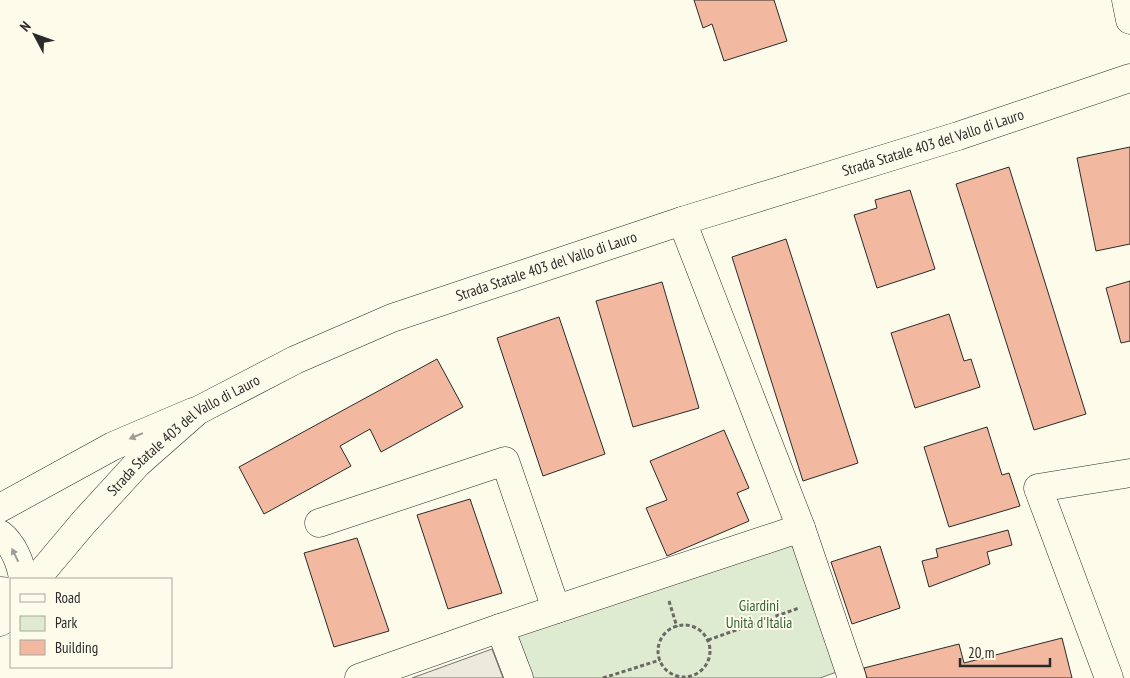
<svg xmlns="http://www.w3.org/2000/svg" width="1130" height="678" font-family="'PT Sans Narrow',sans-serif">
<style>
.green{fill:#deebd1;stroke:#74746e}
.parking{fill:#eceadb;stroke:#74746e}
.building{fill:#f2b8a0;stroke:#2b2b2b}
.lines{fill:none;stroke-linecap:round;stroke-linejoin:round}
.minor-casing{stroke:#2b2b2b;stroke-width:29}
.major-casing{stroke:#2b2b2b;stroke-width:29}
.path{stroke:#6a6964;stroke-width:3;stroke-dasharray:4 2.5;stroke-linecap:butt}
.minor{stroke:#fdfbea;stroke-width:28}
.major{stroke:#fdfbea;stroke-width:28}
.oneway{fill:#9e9d94}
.labels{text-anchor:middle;stroke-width:4;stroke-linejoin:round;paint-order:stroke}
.street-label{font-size:15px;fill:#2b2b2b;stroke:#fdfbea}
.park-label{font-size:15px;fill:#34623c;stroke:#fdfbea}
</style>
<rect width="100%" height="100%" fill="#fdfbea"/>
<!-- green -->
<path class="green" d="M 796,537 L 845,669 L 820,678 L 528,678 L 512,630 Z"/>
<!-- parking -->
<path class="parking" d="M 492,649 L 503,678 L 412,678 Z"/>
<!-- building -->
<g class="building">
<path d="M 694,0 L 774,0 L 787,41 L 724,61 L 712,24 L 703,28 Z"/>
<path d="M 1130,147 L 1130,244 L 1096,251 L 1077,158 Z"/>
<path d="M 1009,167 L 1086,414 L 1034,430 L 956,184 Z"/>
<path d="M 910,190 L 935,269 L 877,288 L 854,215 L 877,208 L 875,200 Z"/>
<path d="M 786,239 L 858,463 L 803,481 L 732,257 Z"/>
<path d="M 1130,281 L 1130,341 L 1121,343 L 1106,288 Z"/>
<path d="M 662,282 L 699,408 L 633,427 L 596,301 Z"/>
<path d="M 949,314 L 964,361 L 971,359 L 980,387 L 915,408 L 891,333 Z"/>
<path d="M 559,317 L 605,454 L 543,476 L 497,338 Z"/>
<path d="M 437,359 L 463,407 L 381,452 L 370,429 L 340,446 L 351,466 L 264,514 L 239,467 Z"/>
<path d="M 987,427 L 1002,475 L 1009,473 L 1020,506 L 949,527 L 924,447 Z"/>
<path d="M 724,430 L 749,488 L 737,493 L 749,521 L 667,556 L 646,508 L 667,500 L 650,461 Z"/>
<path d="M 470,499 L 502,593 L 448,609 L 417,515 Z"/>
<path d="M 1008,530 L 1012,545 L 987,552 L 990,564 L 929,587 L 922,561 L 938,557 L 936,549 Z"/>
<path d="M 357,538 L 389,631 L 334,647 L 304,553 Z"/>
<path d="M 880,546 L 900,608 L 852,624 L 831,562 Z"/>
<path d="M 1062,638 L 1072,678 L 867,678 L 864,668 L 959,644 L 964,663 Z"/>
</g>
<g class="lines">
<!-- minor casing -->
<g class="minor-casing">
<g id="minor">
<path d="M 1126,0 L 1130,20"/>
<path d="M 682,221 L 801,528 L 852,678"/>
<path d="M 0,508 L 113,446 L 193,412"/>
<path d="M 319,523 L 505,461 L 556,609"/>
<path d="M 0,534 C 13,544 21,563 23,579"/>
<path d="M 0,591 L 11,592"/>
<path d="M 500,628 L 519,678"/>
<path d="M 359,678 L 500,628 L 801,528"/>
<path d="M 1109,678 L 1038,488 L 1130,473"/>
</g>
</g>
<!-- major casing -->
<g class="major-casing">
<g id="major">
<path id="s1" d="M 36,579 L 84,522 L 138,463 L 197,411 L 295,360 L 392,318 L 682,221 L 958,136 L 1130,78"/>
<path d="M 0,622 L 11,609"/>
</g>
</g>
<!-- path -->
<g class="path">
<path d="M 669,601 L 677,627"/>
<circle cx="684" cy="651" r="26"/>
<path d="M 708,640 L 799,608"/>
<path d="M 603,678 L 660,660"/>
</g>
<!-- minor -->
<use href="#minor" class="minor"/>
<!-- major -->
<use href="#major" class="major"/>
</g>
<!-- one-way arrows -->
<defs><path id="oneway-solid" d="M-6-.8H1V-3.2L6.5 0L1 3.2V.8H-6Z" transform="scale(1.25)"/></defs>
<g class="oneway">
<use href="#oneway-solid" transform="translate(136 436) rotate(157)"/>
<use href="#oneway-solid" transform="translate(15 555) rotate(-116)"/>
</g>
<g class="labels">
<!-- street labels -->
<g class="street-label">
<text dy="5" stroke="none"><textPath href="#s1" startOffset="1018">Strada Statale 403 del Vallo di Lauro</textPath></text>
<text dy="5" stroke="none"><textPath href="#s1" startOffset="612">Strada Statale 403 del Vallo di Lauro</textPath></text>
<text dy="5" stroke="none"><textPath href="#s1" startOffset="208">Strada Statale 403 del Vallo di Lauro</textPath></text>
</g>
<!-- park labels -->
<g class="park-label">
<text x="759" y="611">Giardini<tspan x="759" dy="17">Unità d'Italia</tspan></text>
</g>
</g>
<!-- legend -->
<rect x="10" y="578" width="162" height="90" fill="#fdfbea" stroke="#a9a89e"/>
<rect x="20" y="594" width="25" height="8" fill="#fdfbea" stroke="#a9a89e"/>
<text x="55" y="603" font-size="15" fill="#2b2b2b">Road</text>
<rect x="20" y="616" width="25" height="15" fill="#deebd1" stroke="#a9a89e"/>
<text x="55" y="628" font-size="15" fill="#2b2b2b">Park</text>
<rect x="20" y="640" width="25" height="15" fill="#f2b8a0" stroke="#a9a89e"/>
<text x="55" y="653" font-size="15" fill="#2b2b2b">Building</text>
<!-- north arrow -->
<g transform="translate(35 35) rotate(311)" stroke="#fdfbea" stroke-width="4" paint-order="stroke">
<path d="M0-4L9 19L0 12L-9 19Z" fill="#2b2b2b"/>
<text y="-8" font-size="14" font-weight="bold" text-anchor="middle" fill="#2b2b2b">N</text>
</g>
<!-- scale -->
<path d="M960 658v8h90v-8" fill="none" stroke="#2b2b2b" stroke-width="2.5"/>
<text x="968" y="658" font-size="15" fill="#2b2b2b" stroke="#fdfbea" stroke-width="4" paint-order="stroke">20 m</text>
</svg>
